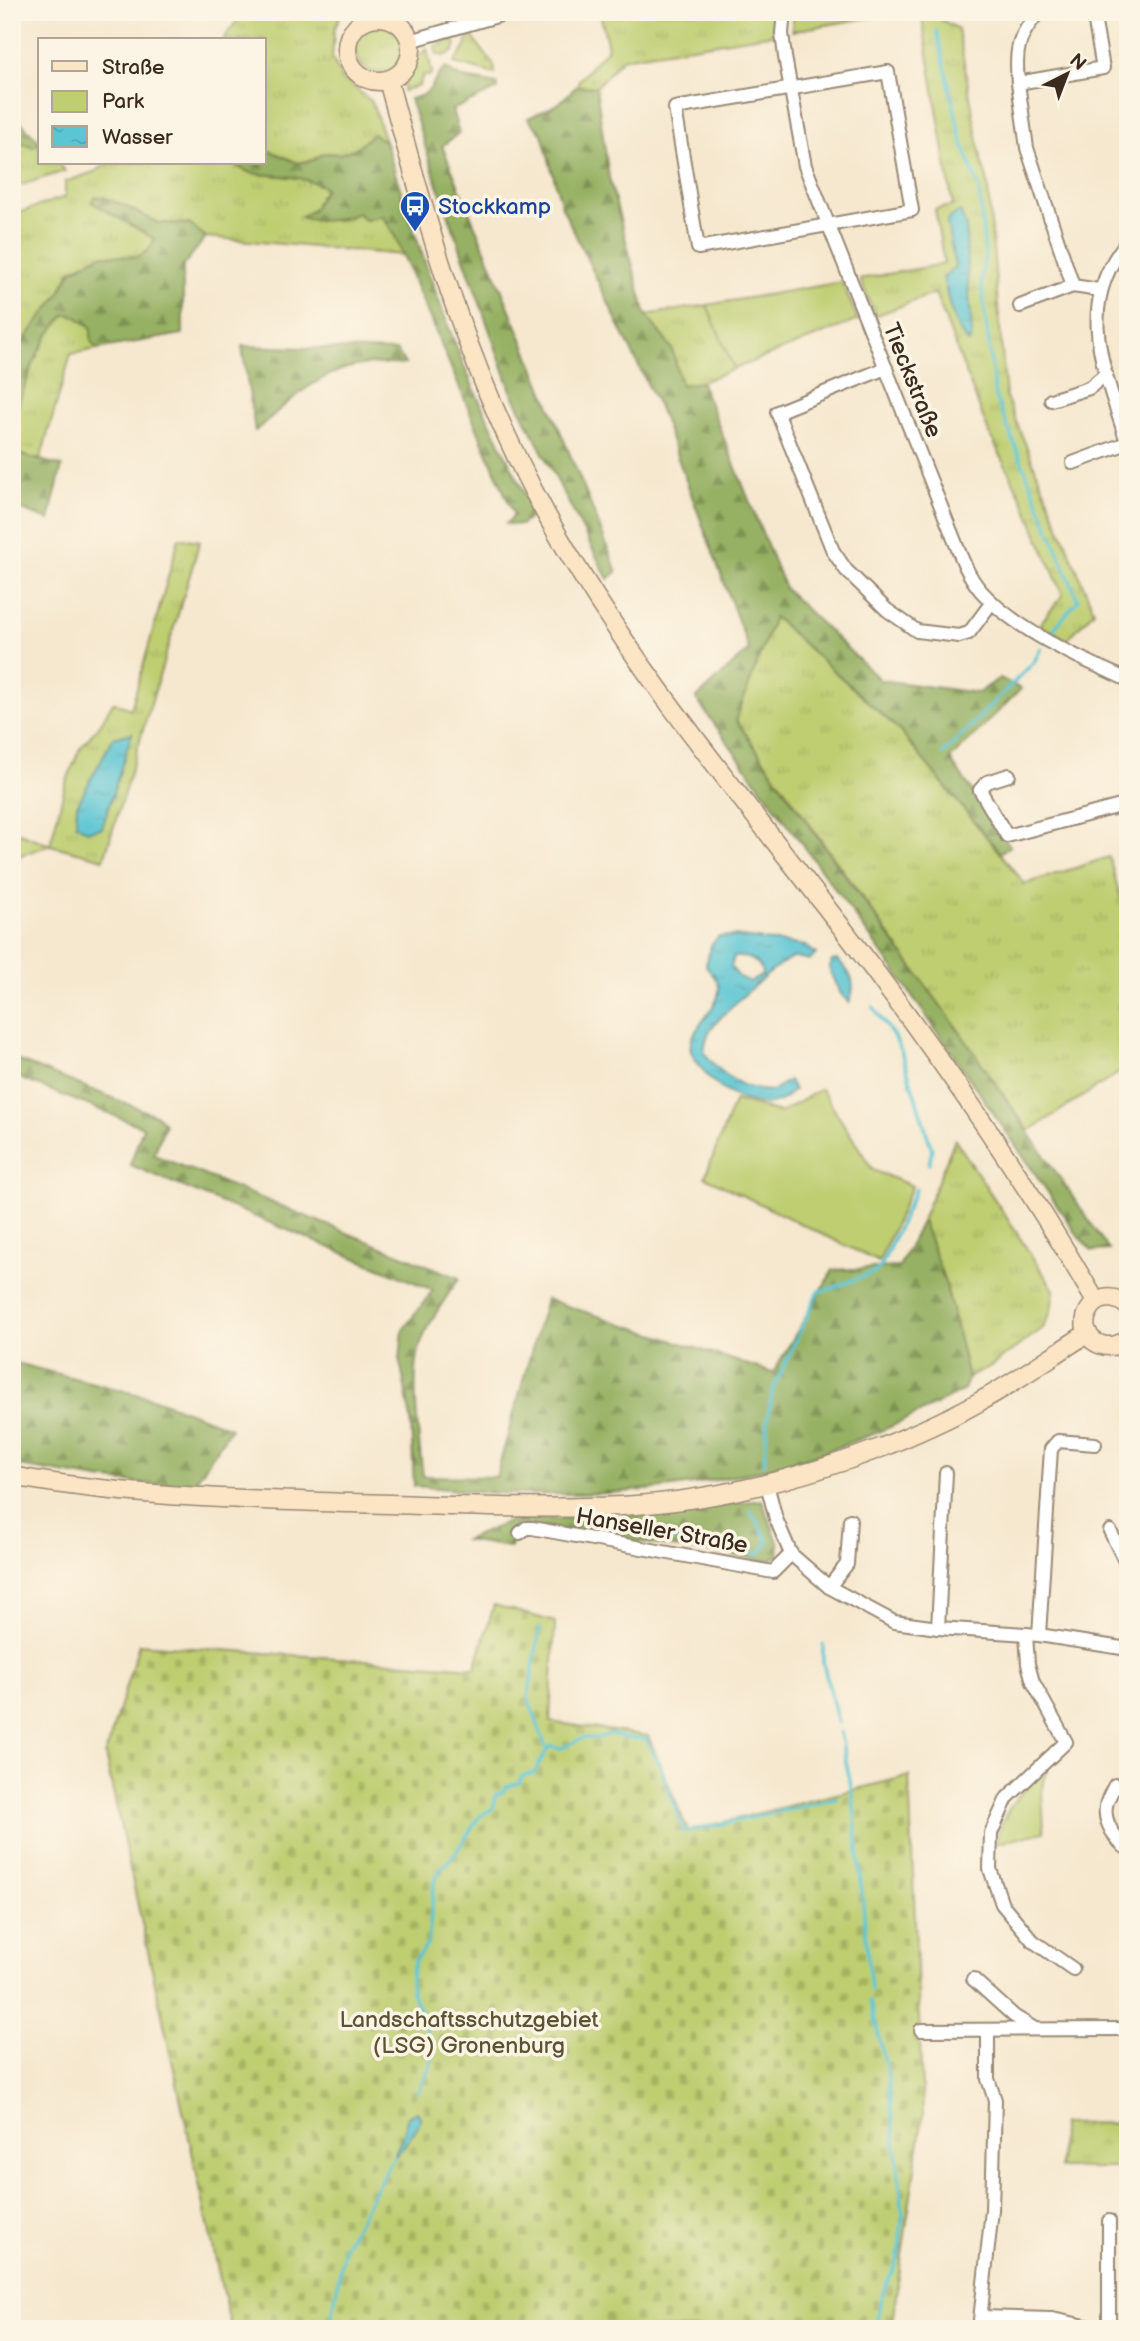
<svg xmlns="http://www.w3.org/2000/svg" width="1140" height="2341" font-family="'Balsamiq Sans',sans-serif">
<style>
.grass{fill:url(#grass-tufts);stroke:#7c7c48;stroke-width:2}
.forest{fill:url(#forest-firs);stroke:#686e40;stroke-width:2}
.cemetery{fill:url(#cemetery-stones);stroke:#7c7c48;stroke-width:2}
.park{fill:#bece71;stroke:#7c7c48;stroke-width:2}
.water{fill:url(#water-ripples);stroke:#4a7878;stroke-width:2;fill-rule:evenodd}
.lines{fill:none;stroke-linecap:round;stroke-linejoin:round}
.stream{stroke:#5ac5d3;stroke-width:3.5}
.minor-casing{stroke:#988976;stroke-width:16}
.secondary-casing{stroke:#988976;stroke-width:21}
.minor{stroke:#fff;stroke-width:12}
.secondary{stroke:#fce5c4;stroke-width:18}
.labels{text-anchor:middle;stroke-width:7;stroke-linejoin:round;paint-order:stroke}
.transit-label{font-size:23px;fill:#164399;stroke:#fcf5e5;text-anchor:start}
.street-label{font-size:23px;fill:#3b2a1e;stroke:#fcf5e5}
.park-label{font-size:23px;fill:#5c5333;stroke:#fcf5e5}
</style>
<defs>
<pattern id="grass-tufts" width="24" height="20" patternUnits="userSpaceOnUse" patternTransform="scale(1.75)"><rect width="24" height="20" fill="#bece71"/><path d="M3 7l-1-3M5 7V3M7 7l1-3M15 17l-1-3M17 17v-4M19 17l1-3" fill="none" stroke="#a4b161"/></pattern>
<pattern id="forest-firs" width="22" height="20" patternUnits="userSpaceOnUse" patternTransform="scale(1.75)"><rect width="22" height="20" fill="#96b163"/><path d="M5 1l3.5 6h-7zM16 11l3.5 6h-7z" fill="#7c9051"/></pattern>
<pattern id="cemetery-stones" width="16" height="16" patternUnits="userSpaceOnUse" patternTransform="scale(1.75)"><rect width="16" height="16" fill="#bece71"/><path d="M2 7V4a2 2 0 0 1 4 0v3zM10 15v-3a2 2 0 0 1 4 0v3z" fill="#a4b161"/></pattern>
<pattern id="water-ripples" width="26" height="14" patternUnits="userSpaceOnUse" patternTransform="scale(1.75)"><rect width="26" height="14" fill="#5ac5d3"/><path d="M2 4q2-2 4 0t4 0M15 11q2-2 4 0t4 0" fill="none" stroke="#4fa9b5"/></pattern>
</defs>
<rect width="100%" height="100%" fill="#fcf5e5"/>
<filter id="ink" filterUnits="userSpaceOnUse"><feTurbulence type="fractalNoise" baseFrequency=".0143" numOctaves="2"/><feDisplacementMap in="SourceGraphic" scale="14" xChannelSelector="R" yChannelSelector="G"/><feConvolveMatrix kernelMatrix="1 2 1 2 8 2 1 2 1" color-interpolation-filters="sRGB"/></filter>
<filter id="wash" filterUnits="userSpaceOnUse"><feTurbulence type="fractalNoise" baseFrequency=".00686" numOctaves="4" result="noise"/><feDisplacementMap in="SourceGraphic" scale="28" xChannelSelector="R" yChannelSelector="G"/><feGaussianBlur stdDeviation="1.57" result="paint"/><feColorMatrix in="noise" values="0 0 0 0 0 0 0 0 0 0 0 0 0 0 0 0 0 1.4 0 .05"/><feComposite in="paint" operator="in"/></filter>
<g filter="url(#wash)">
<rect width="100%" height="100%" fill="#f6e8cf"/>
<!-- grass -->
<g class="grass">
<path d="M 243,12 L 342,12 L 334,30 L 332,58 L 342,77 L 372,102 L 385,141 L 373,135 L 356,148 L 340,154 L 324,153 L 313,160 L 297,163 L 271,152 L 264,155 L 264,40 L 223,40 Z"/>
<path d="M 600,12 L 773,12 L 774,34 L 623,58 L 596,87 L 577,86 L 579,80 L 608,48 Z"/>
<path d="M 794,12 L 901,12 L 792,31 Z"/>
<path d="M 921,12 L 927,12 L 958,29 L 982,164 L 987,178 L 1006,397 L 1094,611 L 1067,640 L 1039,625 L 1063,595 L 1025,505 L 988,430 L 935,293 L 875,316 L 860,279 L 944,264 L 935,209 L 953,206 Z"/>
<circle cx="379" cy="49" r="24"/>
<path d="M 469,32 L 494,66 L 495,74 L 454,63 L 466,47 Z"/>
<path d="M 452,39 L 456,44 L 453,52 L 443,56 L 437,54 L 435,47 Z"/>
<path d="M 427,49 L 432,73 L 429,76 L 423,75 L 419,86 L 403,91 C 404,75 414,58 427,49 Z"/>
<path d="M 12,137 C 21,144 30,148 40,143 L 40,163 L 58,163 L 65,171 L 12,188 Z"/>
<path d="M 109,163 C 148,163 189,160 228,163 C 237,163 244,172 253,173 C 278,177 303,174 325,188 L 313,210 L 302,216 L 338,221 L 358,213 L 365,220 L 383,216 L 394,234 L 403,255 L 206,237 L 189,224 L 158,223 L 125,206 L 92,202 L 155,239 L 150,248 L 139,257 L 101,255 L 71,270 L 58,296 L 12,356 L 12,215 L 65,197 L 65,182 L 94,172 Z"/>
<path d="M 707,305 L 734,369 L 701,382 L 681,385 L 672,349 L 646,315 Z"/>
<path d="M 66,314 L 77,317 L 91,328 L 91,341 L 97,349 L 71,354 L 40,460 L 14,453 L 12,457 L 12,421 L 34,361 L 48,335 Z"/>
<path d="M 179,538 L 200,541 L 104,859 L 50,845 L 12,858 L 12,830 L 50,845 L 65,786 L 79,750 L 101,723 L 113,702 L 131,709 Z"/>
<path d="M 773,616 L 898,729 L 1025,884 L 1109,857 L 1128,924 L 1128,1067 L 1029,1131 C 933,993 832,858 736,720 Z"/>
<path d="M 955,1139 L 1054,1290 L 1051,1311 L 1043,1328 L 991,1366 L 968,1378 L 946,1285 L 922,1220 Z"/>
<path d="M 1128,2123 L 1127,2168 L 1060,2168 L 1061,2124 Z"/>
</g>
<!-- forest -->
<g class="forest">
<path d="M 446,68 L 459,77 L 497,84 L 498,89 L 452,110 L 459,133 L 442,146 L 590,503 L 617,572 L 608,579 L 512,393 L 436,180 L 410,99 C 438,93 428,82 446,68 Z"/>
<path d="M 577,86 L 596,87 L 609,178 L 646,315 L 672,349 L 681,385 L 701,382 L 785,589 L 880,680 L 978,693 L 1000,678 L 1021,689 L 950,759 L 1010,846 L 1000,853 L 898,729 L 774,617 L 736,720 L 839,868 L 958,1029 L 1109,1250 L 1092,1251 L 1079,1237 L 895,971 L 696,699 L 749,650 L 660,410 L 562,207 L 542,134 L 528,118 L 558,104 Z"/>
<path d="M 12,113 L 40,142 L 40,143 L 33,147 L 18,142 L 12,137 Z"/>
<path d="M 373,134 L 385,141 C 411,225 439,309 474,389 C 492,428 512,467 530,505 L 530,517 L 521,525 L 506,524 L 514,515 L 394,234 L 383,216 L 365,220 L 358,213 C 337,221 322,223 301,217 L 313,210 L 325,188 C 302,174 277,177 252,173 C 246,172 238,166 232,163 L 264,163 L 264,155 L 271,151 L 298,163 L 313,160 L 324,153 L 340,154 L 356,148 Z"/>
<path d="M 95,197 L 103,197 L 125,206 L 158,223 L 189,224 L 206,237 L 183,266 L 183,334 L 97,349 L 91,341 L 91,328 L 77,317 L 66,314 L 48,335 L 34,361 L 12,421 L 12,356 L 58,296 L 71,271 L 101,255 L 139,257 L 150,248 L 155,239 L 91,202 Z"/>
<path d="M 242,346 L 397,351 L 405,364 C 389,365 370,362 355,366 C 314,375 286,405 255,431 Z"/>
<path d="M 14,453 L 62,466 L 49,520 L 19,509 L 12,504 Z"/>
<path d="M 12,1058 L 158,1116 L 165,1124 L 154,1155 L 459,1278 C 445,1300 426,1324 419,1350 C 411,1379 419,1445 423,1476 L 496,1477 L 546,1299 L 773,1373 L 833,1270 L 899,1267 L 922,1220 L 946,1285 L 968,1378 L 964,1390 C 934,1405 904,1422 873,1434 C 763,1479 650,1497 531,1494 C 492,1494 453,1489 414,1486 L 411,1420 L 400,1360 L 403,1330 L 433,1290 L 130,1165 L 143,1127 L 12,1075 Z"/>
<path d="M 12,1362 L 155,1399 L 231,1428 L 191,1488 L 106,1480 L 12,1465 Z"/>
<path d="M 762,1500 L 778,1542 L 779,1555 L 769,1561 L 516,1524 L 510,1547 L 465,1540 L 513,1520 L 622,1516 Z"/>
</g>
<!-- cemetery -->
<path class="cemetery" d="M 494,1605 L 555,1622 L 550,1722 L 648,1736 L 688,1831 L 909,1776 L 923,2114 L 891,2329 L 231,2329 L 105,1755 L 139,1644 L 475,1668 Z"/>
<!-- park -->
<g class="park">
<path d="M 842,282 L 858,320 L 734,369 L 707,305 Z"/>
<path d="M 821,1089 L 873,1170 L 912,1186 L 879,1262 L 705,1177 L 735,1100 L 780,1113 Z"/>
<path d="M 1047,1768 L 1042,1793 L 1044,1832 L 996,1843 C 1004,1806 1021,1792 1047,1768 Z"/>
</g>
<!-- water -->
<g class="water">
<path d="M 960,212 L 966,225 L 967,267 L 972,333 L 969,343 C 953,328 948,298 943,277 L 955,267 L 947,222 L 950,217 Z"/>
<path d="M 132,733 L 102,828 L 87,831 L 76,824 L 77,805 L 113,738 Z"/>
<path d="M 734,936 L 806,946 L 816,954 L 810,960 C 805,959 799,957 794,958 C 779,960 719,1017 710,1030 C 706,1037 705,1044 704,1052 C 719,1074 744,1091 772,1091 L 789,1080 L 794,1090 C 780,1104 769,1107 750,1102 C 731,1096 715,1087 703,1070 C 699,1064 693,1058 691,1051 C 686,1031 720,1010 719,988 C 719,978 709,973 706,965 L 711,946 L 718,937 ZM 734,957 C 747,956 762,961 762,975 L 750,982 L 739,977 L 731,967 Z"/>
<path d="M 837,960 C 852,973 857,984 849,1003 L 841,994 L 829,968 L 832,961 Z"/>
<path d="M 417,2112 C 418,2114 420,2116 420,2118 C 422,2124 399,2153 393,2159 L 406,2127 L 407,2117 Z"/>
</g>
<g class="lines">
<!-- stream -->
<g class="stream">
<path d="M 937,31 L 961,139 L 979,188 L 985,255 L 981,279 L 995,396 L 1078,600 L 1053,630"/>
<path d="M 943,754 L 1034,662 L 1041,648"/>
<path d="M 873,1007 L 896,1040 L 902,1054 L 932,1150 L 929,1164"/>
<path d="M 764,1464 L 768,1415 L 773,1390 L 816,1296 L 819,1291 L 830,1289 L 875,1272 L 881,1266 L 916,1189"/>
<path d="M 663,1538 L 759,1554 L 769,1542 L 751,1511"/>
<path d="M 540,1628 L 528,1698 L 547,1750"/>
<path d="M 823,1645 L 823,1662 L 838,1723"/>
<path d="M 840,1732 L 853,1796 L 871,1990"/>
<path d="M 870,2001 L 887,2069 L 903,2213 L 898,2258 L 882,2295 L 875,2329"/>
<path d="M 418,2092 L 430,2066 L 434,2050 L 428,2037 L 424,2016 L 411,1993 L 411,1974 L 415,1960 L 428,1944 L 434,1886 L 439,1871 L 455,1854 L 479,1817 L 493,1808 L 496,1794 L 502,1793 L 506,1787 L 519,1783 L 522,1776 L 534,1773 L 547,1750 L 551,1746 L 560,1749 L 583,1738 L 597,1738 L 611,1734 L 625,1738 L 646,1739 L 661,1768 L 684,1832 L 837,1799"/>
<path d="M 330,2329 L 344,2247 L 394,2156"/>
</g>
</g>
</g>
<g filter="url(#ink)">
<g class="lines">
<!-- minor casing -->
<g class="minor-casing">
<g id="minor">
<path d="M 784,12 L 782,33 L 785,57 L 805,166 L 954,539 C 961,557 968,576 981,591 C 1015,630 1081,659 1128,680"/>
<path d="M 1039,12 C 1017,37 1015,51 1018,83 L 1103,68 L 1093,12"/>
<path d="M 410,41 L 511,12"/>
<path d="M 888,72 L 912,210 L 698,248 L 675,108 Z"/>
<path d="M 1018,83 L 1027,148 L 1073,286 L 1099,290"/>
<path d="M 1128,241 C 1072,306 1106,373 1128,445"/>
<path d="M 1020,306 L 1073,286"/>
<path d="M 886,368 L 777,412 L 833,551 L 846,570 L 887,610 L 917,631 L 959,636 L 969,633 L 992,602"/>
<path d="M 1051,400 L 1089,388 L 1106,374"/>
<path d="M 1073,463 L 1127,443"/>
<path d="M 1009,775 L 987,782 L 980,790 L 1007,836 L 1128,804"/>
<path d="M 767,1484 L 776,1519 L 791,1554 L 829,1587 L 894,1622 L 938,1628 L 1039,1635 L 1128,1649"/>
<path d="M 1110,1531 L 1128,1567"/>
<path d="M 520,1533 L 526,1528 L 532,1528 L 773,1572 L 791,1554"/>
<path d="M 829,1587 L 847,1564 L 850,1520"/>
<path d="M 938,1628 L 946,1473"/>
<path d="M 1026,1634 L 1028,1664 L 1033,1682 L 1066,1742 L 1007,1798 L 991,1833 L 990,1869 L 1002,1904 L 1033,1941 L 1073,1969"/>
<path d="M 1039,1635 L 1051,1449 L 1058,1441 L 1095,1444"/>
<path d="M 1128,1791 L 1115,1785 C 1112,1791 1107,1799 1106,1806 C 1103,1821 1116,1842 1128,1849"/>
<path d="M 973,1979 L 1014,2016 L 1035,2029"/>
<path d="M 921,2030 L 1128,2029"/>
<path d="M 1109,2221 L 1109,2329"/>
<path d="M 982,2317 L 1052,2319 L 1100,2329"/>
<path d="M 979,2329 L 992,2210 L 995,2100 L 988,2079 L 988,2030"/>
</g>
</g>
<!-- secondary casing -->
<g class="secondary-casing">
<g id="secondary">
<circle cx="379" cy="49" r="32"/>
<path d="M 388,80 C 429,233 470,377 547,516 C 629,664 740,795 843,929 C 934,1048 1021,1172 1096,1302"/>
<path d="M 1128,1306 C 1093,1278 1067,1334 1102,1345 C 1112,1348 1120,1345 1128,1339"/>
<path d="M 12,1476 C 125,1497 238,1499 352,1503 C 442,1505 532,1510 621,1506 C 711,1501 800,1479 883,1447 C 917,1433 952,1418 984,1399 C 1020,1379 1053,1355 1088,1333"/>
</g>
</g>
<!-- minor -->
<use href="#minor" class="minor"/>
<!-- secondary -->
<use href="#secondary" class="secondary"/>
</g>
</g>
<!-- icons -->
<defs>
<g id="bus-pin" transform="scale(1.575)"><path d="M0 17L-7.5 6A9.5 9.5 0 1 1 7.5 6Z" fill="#1a4fb4" stroke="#fcf5e5"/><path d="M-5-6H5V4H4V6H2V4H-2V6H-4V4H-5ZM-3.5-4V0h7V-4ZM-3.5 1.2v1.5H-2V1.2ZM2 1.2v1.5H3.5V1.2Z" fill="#fff"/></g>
</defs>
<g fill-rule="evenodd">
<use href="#bus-pin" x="415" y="206"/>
</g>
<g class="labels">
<!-- transit labels -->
<g class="transit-label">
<text x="438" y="214">Stockkamp</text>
</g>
<!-- street labels -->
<g class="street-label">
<text transform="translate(913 380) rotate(68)" y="8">Tieckstraße</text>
<text transform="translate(662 1530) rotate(10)" y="8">Hanseller Straße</text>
</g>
<!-- park labels -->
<g class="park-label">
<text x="469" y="2027">Landschaftsschutzgebiet<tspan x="469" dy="26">(LSG) Gronenburg</tspan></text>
</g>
</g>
<!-- margin -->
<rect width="1140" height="2341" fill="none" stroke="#fcf5e5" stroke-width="42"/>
<!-- legend -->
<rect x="38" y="38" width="228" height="126" fill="#fcf5e5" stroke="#afa495" stroke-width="2"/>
<rect x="52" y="61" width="35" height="10" fill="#fce5c4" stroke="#afa495" stroke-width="2"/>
<text x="102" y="74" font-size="21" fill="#3b2a1e">Straße</text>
<rect x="52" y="91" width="35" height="21" fill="#bece71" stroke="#afa495" stroke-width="2"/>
<text x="102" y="108" font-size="21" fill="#3b2a1e">Park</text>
<rect x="52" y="126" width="35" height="21" fill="url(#water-ripples)" stroke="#afa495" stroke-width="2"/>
<text x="102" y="144" font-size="21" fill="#3b2a1e">Wasser</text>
<!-- north arrow -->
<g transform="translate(1067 74) rotate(42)" stroke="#fcf5e5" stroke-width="5" paint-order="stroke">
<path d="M0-5L12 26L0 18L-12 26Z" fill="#3b2a1e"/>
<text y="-10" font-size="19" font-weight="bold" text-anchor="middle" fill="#3b2a1e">N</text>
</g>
</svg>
